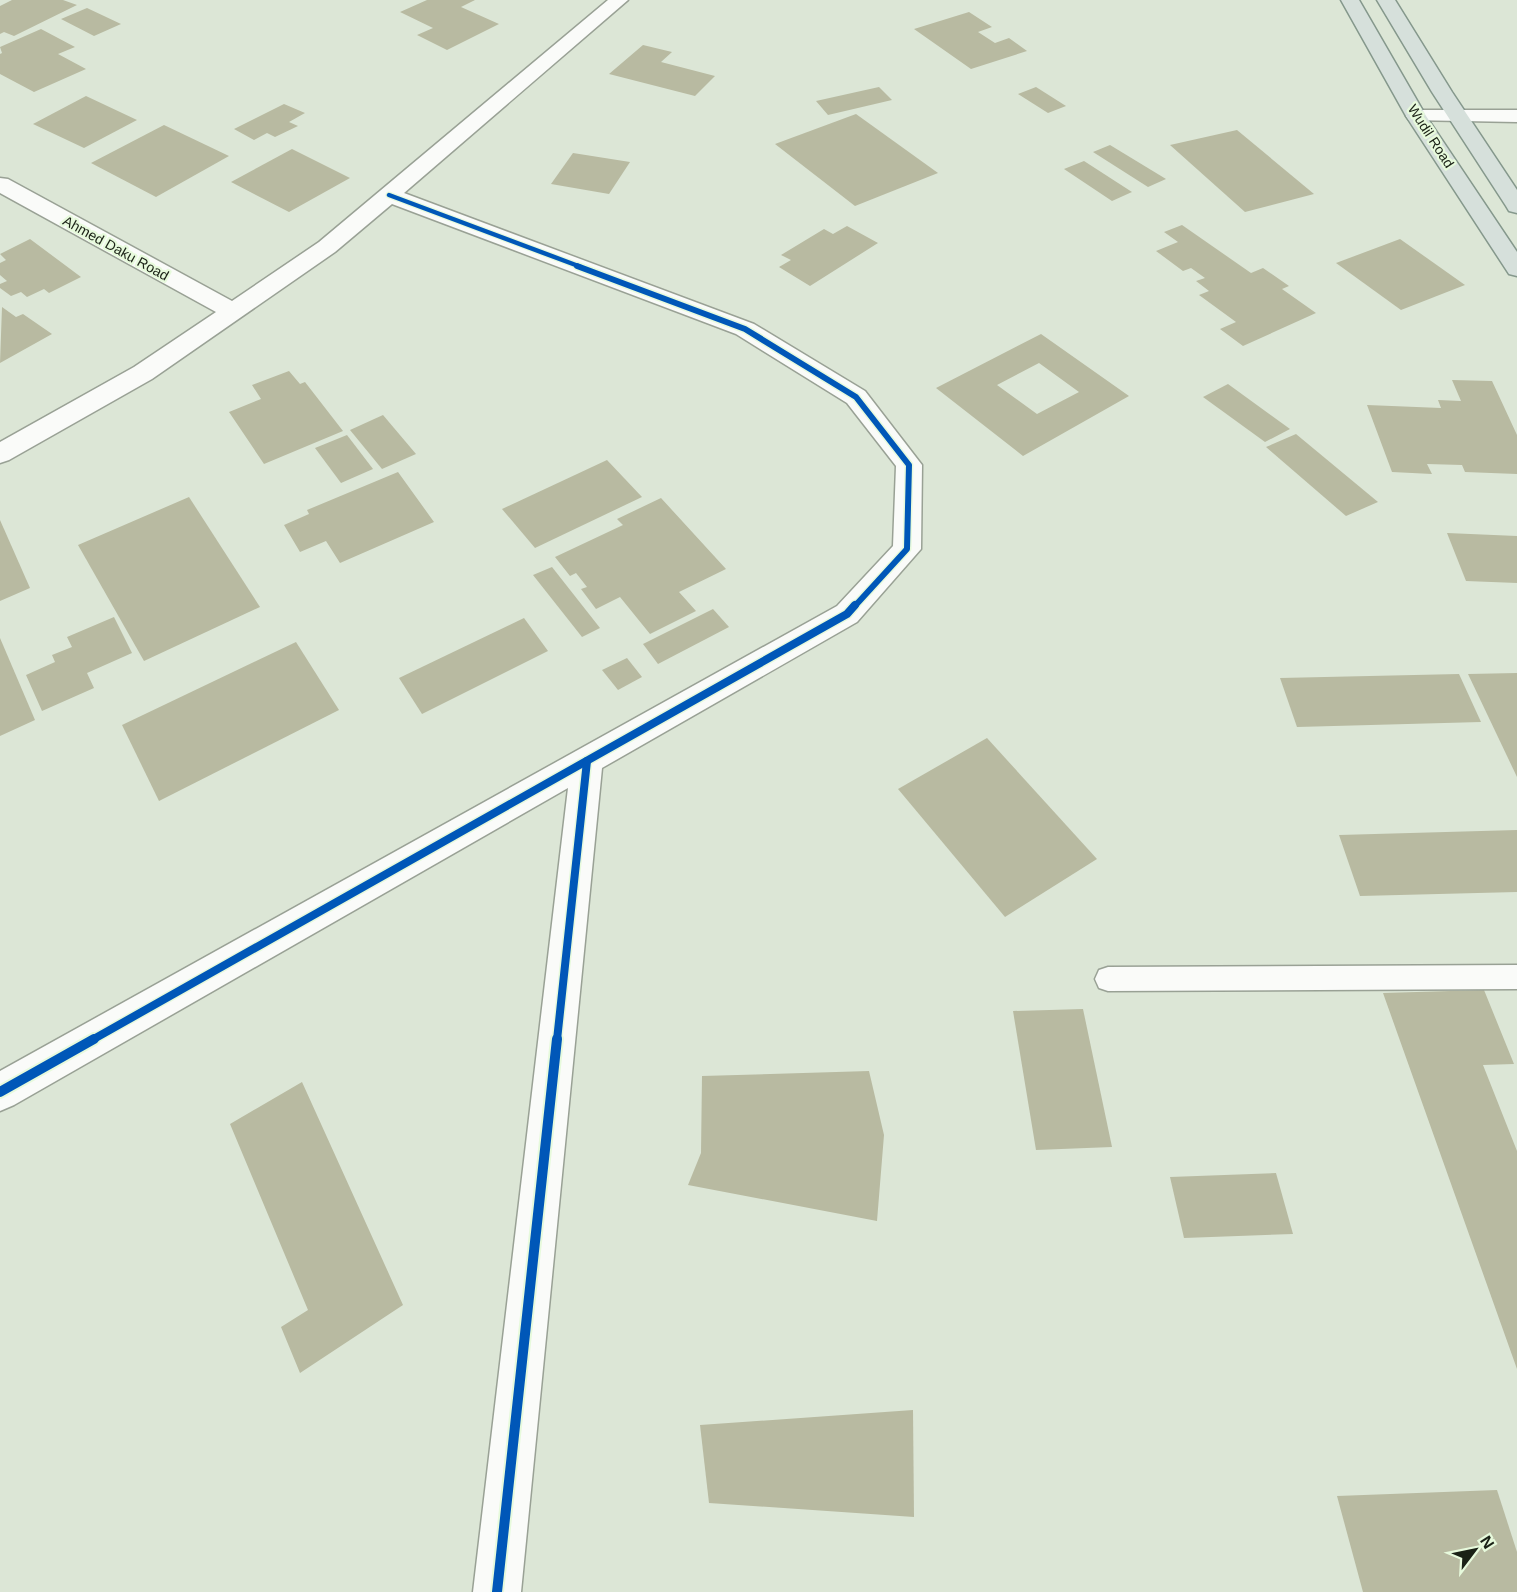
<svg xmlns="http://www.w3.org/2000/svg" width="1517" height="1592" font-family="Helvetica,sans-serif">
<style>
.building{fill:#b8baa1;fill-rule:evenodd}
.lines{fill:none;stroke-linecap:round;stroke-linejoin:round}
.service-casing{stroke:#99a195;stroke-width:3}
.minor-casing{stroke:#99a195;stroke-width:3}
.primary-casing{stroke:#85988c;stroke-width:3}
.service{fill:#fafbf9;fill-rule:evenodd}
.minor{fill:#fafbf9;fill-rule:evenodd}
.primary{fill:#d6e0db;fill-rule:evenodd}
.cycleway-far3-casing{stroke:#e7fadc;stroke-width:7}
.cycleway-far2-casing{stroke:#e7fadc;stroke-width:9}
.cycleway-far1-casing{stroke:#e7fadc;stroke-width:11}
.cycleway-casing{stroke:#e7fadc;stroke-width:14}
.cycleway-far3{stroke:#0057b8;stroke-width:4.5}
.cycleway-far2{stroke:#0057b8;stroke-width:6}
.cycleway-far1{stroke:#0057b8;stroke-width:8}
.cycleway{stroke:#0057b8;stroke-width:10}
.labels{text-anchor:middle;stroke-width:4.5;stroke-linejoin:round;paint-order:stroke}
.far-street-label{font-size:14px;fill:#1a2116;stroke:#e7fadc}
</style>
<rect width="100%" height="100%" fill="#dce6d6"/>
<!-- building -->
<g class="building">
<path d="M 12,0 L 63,0 L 77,5 L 14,36 L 4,32 L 0,34 L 0,6 Z"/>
<path d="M 427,0 L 475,0 L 461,7 L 499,24 L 447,50 L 417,35 L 433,28 L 400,12 Z"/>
<path d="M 87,8 L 121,24 L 94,36 L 61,19 Z"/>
<path d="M 969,12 L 992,27 L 978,32 L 995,43 L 1009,38 L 1027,51 L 971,69 L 914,29 Z"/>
<path d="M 41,29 L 75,47 L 58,54 L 86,69 L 34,92 L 0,74 L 0,54 L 2,53 L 0,47 Z"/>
<path d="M 643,45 L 672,52 L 661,62 L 715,76 L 695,96 L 609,74 Z"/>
<path d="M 879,87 L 892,100 L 828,115 L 816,101 Z"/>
<path d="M 1036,87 L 1066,106 L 1048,113 L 1018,94 Z"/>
<path d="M 86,96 L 137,120 L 84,148 L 33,124 Z"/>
<path d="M 284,104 L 305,113 L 289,122 L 298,126 L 275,137 L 267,133 L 254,140 L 234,129 Z"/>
<path d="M 856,114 L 938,173 L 855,206 L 775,144 Z"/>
<path d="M 164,125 L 229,156 L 156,197 L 91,163 Z"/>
<path d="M 1237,130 L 1314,194 L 1245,212 L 1170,145 Z"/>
<path d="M 1110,145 L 1166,179 L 1148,187 L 1093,152 Z"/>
<path d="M 292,149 L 350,178 L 289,212 L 231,182 Z"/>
<path d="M 573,153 L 630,162 L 609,194 L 551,184 Z"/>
<path d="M 1084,161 L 1132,192 L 1112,201 L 1064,169 Z"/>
<path d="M 1182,225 L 1251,273 L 1263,268 L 1289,286 L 1282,289 L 1316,313 L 1243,346 L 1220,329 L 1236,322 L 1199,295 L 1209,291 L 1196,281 L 1205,278 L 1191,268 L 1183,271 L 1156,251 L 1178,242 L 1164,232 Z"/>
<path d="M 847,226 L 878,243 L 810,286 L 779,267 L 791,260 L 781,255 L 824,229 L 833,234 Z"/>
<path d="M 30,239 L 81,277 L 49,293 L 44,289 L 27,297 L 21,292 L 11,296 L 0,288 L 0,284 L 7,281 L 0,275 L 0,263 L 6,260 L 0,254 Z"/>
<path d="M 1400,239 L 1465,285 L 1401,310 L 1336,263 Z"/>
<path d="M 2,307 L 16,317 L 23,314 L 52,334 L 0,363 Z"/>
<path d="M 1041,334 L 1129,396 L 1023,456 L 936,388 ZM 1039,363 L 1079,392 L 1037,414 L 997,385 Z"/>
<path d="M 289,371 L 300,384 L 305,382 L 343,431 L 264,464 L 229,412 L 261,399 L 252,385 Z"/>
<path d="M 1452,380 L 1492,381 L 1517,435 L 1517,474 L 1465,472 L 1462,465 L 1427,464 L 1432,474 L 1392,472 L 1367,405 L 1441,408 L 1438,400 L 1461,401 Z"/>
<path d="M 1228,384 L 1290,429 L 1265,442 L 1203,397 Z"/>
<path d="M 383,415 L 416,454 L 382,469 L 350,430 Z"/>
<path d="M 1296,434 L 1378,502 L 1346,516 L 1266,447 Z"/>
<path d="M 347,435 L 373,469 L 341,483 L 315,448 Z"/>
<path d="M 607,460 L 642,497 L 535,548 L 502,509 Z"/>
<path d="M 398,472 L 434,522 L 340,563 L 326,541 L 300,552 L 284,525 L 309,514 L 307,510 Z"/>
<path d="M 189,497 L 260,607 L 144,661 L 78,545 Z"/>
<path d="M 661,498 L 726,569 L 679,592 L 696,611 L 650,634 L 620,597 L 596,609 L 581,589 L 587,587 L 576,573 L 570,576 L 555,557 L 623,525 L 617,519 Z"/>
<path d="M 0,520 L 30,588 L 0,601 Z"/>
<path d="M 1447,533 L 1517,536 L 1517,583 L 1466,581 Z"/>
<path d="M 552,567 L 600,628 L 582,637 L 533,575 Z"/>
<path d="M 713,609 L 729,627 L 658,664 L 643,644 Z"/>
<path d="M 114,617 L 132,653 L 87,673 L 94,688 L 42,711 L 26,675 L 55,662 L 52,655 L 72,647 L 67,637 Z"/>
<path d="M 524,618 L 548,651 L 422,714 L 399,678 Z"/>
<path d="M 0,638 L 35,720 L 0,736 Z"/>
<path d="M 296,642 L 339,710 L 159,801 L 122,725 Z"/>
<path d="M 627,658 L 642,677 L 618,690 L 602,670 Z"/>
<path d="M 1517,673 L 1517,777 L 1468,674 Z"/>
<path d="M 1459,674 L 1481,722 L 1297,727 L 1280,678 Z"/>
<path d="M 987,738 L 1097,859 L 1005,917 L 898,789 Z"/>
<path d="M 1517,830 L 1517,892 L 1360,896 L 1339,835 Z"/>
<path d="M 1484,990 L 1514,1064 L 1483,1065 L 1517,1151 L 1517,1369 L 1383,993 Z"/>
<path d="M 1083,1009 L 1112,1147 L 1036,1150 L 1013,1011 Z"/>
<path d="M 869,1071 L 884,1135 L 877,1221 L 688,1185 L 701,1153 L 702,1076 Z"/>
<path d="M 302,1082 L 403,1305 L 300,1373 L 281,1327 L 308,1310 L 230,1124 Z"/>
<path d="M 1276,1173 L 1293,1234 L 1184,1238 L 1170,1177 Z"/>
<path d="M 913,1410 L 914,1517 L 709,1503 L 700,1425 Z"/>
<path d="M 1497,1490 L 1517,1552 L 1517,1592 L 1363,1592 L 1337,1496 Z"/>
</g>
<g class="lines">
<!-- service casing -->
<g class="service-casing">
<path id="service" d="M 1517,965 L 1517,989 L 1108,991 L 1099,988 L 1095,979 L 1099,970 L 1108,967 Z"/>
</g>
<!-- minor casing -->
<g class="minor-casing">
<g id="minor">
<path d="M 608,0 L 628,0 L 404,193 L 754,324 L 865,391 L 922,465 L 921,549 L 857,622 L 602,768 L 521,1592 L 473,1592 L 568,788 L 14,1105 L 0,1111 L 0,1071 L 837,606 L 893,546 L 896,466 L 847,403 L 736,334 L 392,204 L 335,252 L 152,379 L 9,460 L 0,463 L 0,442 L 134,367 L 216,312 L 0,193 L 0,178 L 8,179 L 232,301 L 319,242 Z"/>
<path d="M 1416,110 L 1517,110 L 1517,122 L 1409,120 L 1406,116 L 1409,112 Z"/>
</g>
</g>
<!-- primary casing -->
<g class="primary-casing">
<g id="primary">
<path d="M 1341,0 L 1359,0 L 1426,116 L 1517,252 L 1517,276 L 1509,274 L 1406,116 Z"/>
<path d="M 1377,0 L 1395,0 L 1452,92 L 1517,190 L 1517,213 L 1509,211 L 1506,206 L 1432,92 Z"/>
</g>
</g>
<!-- service -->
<use href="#service" class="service"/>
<!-- minor -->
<use href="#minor" class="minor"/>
<!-- primary -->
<use href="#primary" class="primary"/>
<!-- cycleway-far3 casing -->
<g class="cycleway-far3-casing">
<path id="cycleway-far3" d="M 389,195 L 581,267"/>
</g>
<!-- cycleway-far2 casing -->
<g class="cycleway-far2-casing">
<path id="cycleway-far2" d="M 577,266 L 745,329 L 856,397 L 909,465 L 907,549 L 854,607"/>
</g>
<!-- cycleway-far1 casing -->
<g class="cycleway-far1-casing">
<g id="cycleway-far1">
<path d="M 92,1040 L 847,614 L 855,605"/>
<path d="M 557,1040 L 587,761"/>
</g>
</g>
<!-- cycleway casing -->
<g class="cycleway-casing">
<g id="cycleway">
<path d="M 0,1092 L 94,1039"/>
<path d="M 497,1592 L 557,1039"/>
</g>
</g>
<!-- cycleway-far3 -->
<use href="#cycleway-far3" class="cycleway-far3"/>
<!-- cycleway-far2 -->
<use href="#cycleway-far2" class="cycleway-far2"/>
<!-- cycleway-far1 -->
<use href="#cycleway-far1" class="cycleway-far1"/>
<!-- cycleway -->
<use href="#cycleway" class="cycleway"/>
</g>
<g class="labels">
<!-- far-street labels -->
<g class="far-street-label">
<text transform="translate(1431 136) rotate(57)" y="5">Wudil Road</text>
<text transform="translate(116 248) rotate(29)" y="5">Ahmed Daku Road</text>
</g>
</g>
<!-- north arrow -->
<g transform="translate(1475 1550) rotate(58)" stroke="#e7fadc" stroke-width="4.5" paint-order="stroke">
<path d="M0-4.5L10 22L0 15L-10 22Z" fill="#1a2116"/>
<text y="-9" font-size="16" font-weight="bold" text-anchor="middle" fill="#1a2116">N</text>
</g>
</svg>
